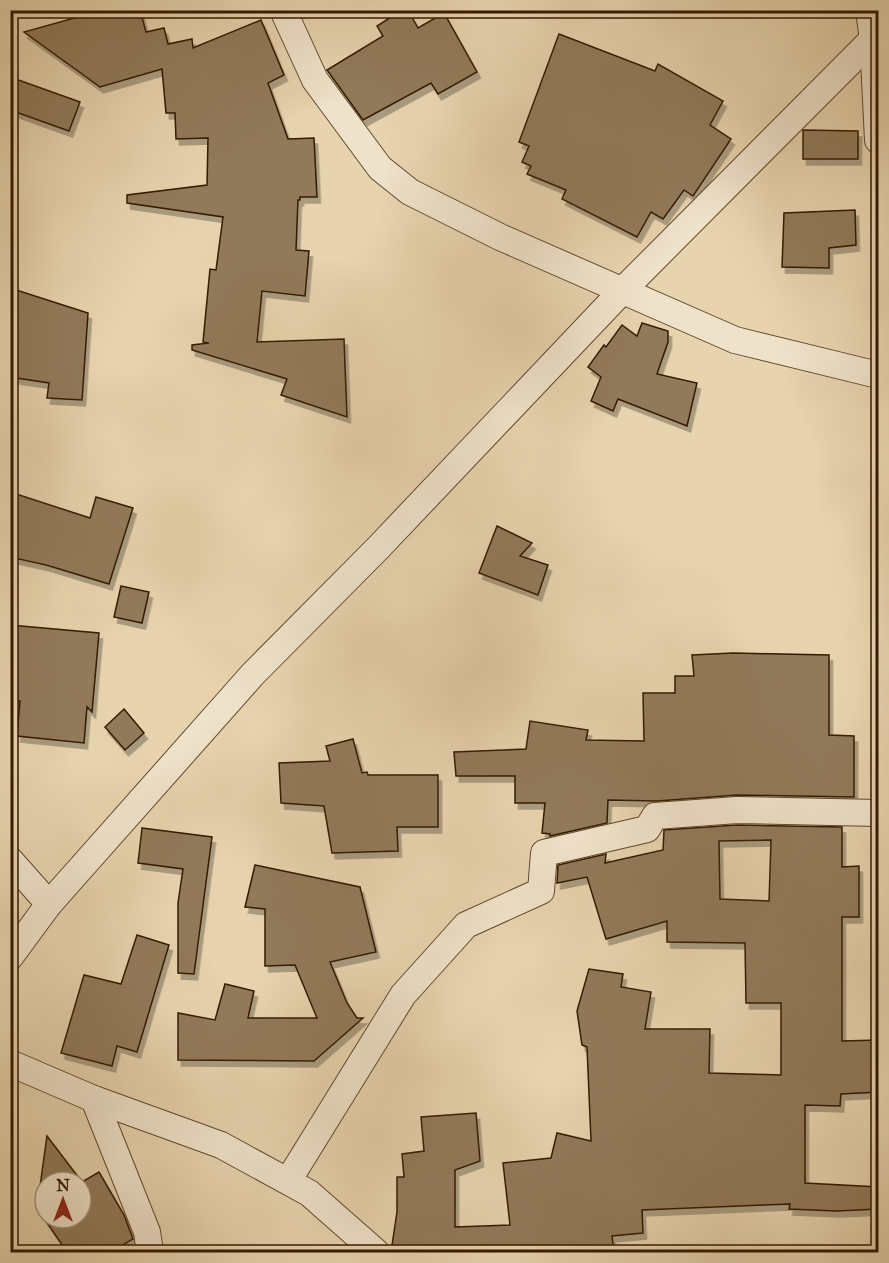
<svg xmlns="http://www.w3.org/2000/svg" width="889" height="1263" font-family="'IM FELL Great Primer',serif">
<style>
.building{fill:#917a5a;stroke:#341a00;stroke-width:1.5;fill-rule:evenodd;filter:url(#shadow)}
.lines{fill:none;stroke-linecap:round;stroke-linejoin:round}
.street-casing{stroke:#61482c;stroke-width:28}
.street{stroke:#efe2ca;stroke-width:26}
</style>
<defs>
<filter id="shadow"><feDropShadow dx="3.5" dy="6" stdDeviation="0" flood-color="#0004"/></filter>
</defs>
<rect width="100%" height="100%" fill="#e7d3ae"/>
<filter id="stains"><feTurbulence type="fractalNoise" baseFrequency=".00333" numOctaves="4"/><feColorMatrix values="0 0 0 0 .2 0 0 0 0 .09 0 0 0 0 .02 0 0 0 .5 -.17"/></filter>
<radialGradient id="worn" r=".72"><stop offset=".6" stop-color="#630" stop-opacity="0"/><stop offset="1" stop-color="#630" stop-opacity=".3"/></radialGradient>
<!-- building -->
<g class="building">
<path d="M 103,10 L 140,10 L 146,32 L 164,28 L 168,44 L 192,39 L 193,48 L 261,20 L 284,75 L 268,83 L 288,139 L 314,138 L 317,197 L 300,197 L 300,200 L 298,200 L 296,250 L 309,251 L 305,296 L 262,291 L 257,342 L 344,339 L 347,417 L 281,395 L 287,379 L 192,350 L 192,345 L 209,343 L 203,342 L 210,269 L 216,270 L 223,217 L 127,203 L 127,195 L 207,185 L 208,138 L 176,139 L 175,113 L 166,113 L 162,69 L 100,87 L 24,32 Z"/>
<path d="M 402,10 L 408,10 L 418,28 L 444,13 L 477,72 L 438,94 L 431,83 L 363,120 L 327,70 L 383,36 L 377,26 Z"/>
<path d="M 559,34 L 655,71 L 658,64 L 723,101 L 710,125 L 731,139 L 693,196 L 684,190 L 663,219 L 651,212 L 637,237 L 562,199 L 566,190 L 527,174 L 531,166 L 522,162 L 529,146 L 519,142 Z"/>
<path d="M 10,77 L 80,102 L 69,131 L 10,110 Z"/>
<path d="M 803,130 L 858,131 L 858,159 L 803,159 Z"/>
<path d="M 855,210 L 856,245 L 829,248 L 829,268 L 782,267 L 784,213 Z"/>
<path d="M 10,288 L 88,313 L 82,400 L 47,398 L 49,383 L 10,377 Z"/>
<path d="M 642,323 L 668,331 L 668,342 L 657,374 L 697,383 L 687,426 L 618,399 L 613,411 L 591,401 L 601,377 L 588,367 L 604,345 L 606,347 L 622,325 L 637,336 Z"/>
<path d="M 10,492 L 90,518 L 96,497 L 133,508 L 109,584 L 46,565 L 10,557 Z"/>
<path d="M 497,526 L 532,543 L 520,556 L 548,565 L 538,595 L 479,573 Z"/>
<path d="M 121,586 L 149,592 L 142,623 L 114,617 Z"/>
<path d="M 10,625 L 99,633 L 92,712 L 87,707 L 84,743 L 17,736 L 20,701 L 10,701 Z"/>
<path d="M 733,653 L 829,655 L 829,735 L 854,736 L 854,797 L 737,795 L 657,801 L 608,800 L 607,823 L 550,836 L 550,834 L 542,833 L 545,803 L 515,803 L 515,776 L 456,776 L 454,752 L 526,749 L 530,721 L 588,730 L 586,740 L 644,741 L 643,693 L 675,693 L 675,676 L 694,676 L 692,655 Z"/>
<path d="M 124,709 L 144,733 L 125,750 L 105,727 Z"/>
<path d="M 353,739 L 362,773 L 367,772 L 368,775 L 438,775 L 438,827 L 397,827 L 398,851 L 332,853 L 324,806 L 281,803 L 279,763 L 330,761 L 326,746 Z"/>
<path d="M 737,825 L 842,827 L 842,867 L 859,866 L 859,917 L 842,917 L 842,1041 L 879,1040 L 879,1092 L 841,1094 L 840,1106 L 805,1105 L 805,1183 L 879,1187 L 879,1209 L 837,1211 L 789,1209 L 790,1204 L 642,1210 L 643,1233 L 612,1236 L 614,1252 L 391,1252 L 397,1212 L 397,1177 L 404,1177 L 402,1154 L 424,1151 L 421,1117 L 476,1113 L 480,1161 L 455,1170 L 455,1227 L 510,1225 L 503,1163 L 551,1158 L 557,1133 L 591,1141 L 587,1047 L 582,1045 L 577,1011 L 589,969 L 623,974 L 621,987 L 651,992 L 645,1029 L 710,1029 L 709,1073 L 781,1075 L 781,1003 L 746,1003 L 745,943 L 667,942 L 667,921 L 606,939 L 587,877 L 557,883 L 558,865 L 606,854 L 605,863 L 663,850 L 664,830 ZM 771,840 L 769,901 L 720,899 L 719,841 Z"/>
<path d="M 142,828 L 212,837 L 194,974 L 178,973 L 178,903 L 183,869 L 138,863 Z"/>
<path d="M 255,865 L 360,887 L 376,952 L 330,962 L 347,1003 L 357,1018 L 363,1018 L 314,1061 L 178,1060 L 178,1013 L 215,1020 L 225,984 L 254,991 L 248,1018 L 317,1018 L 295,965 L 265,966 L 265,909 L 245,907 Z"/>
<path d="M 137,935 L 169,945 L 137,1052 L 117,1046 L 112,1066 L 61,1053 L 84,975 L 121,984 Z"/>
<path d="M 47,1136 L 82,1182 L 99,1172 L 124,1215 L 133,1239 L 111,1252 L 67,1252 L 37,1208 ZM 45,1182 L 81,1182 L 81,1218 L 45,1218 Z"/>
</g>
<g class="lines">
<!-- street casing -->
<g class="street-casing">
<g id="street">
<path d="M 283,10 L 315,80 L 380,168 L 410,192 L 500,237 L 735,340 L 878,375"/>
<path d="M 869,10 L 873,40 L 878,140"/>
<path d="M 10,860 L 49,904"/>
<path d="M 10,957 L 49,904 L 253,674 L 378,548 L 622,291 L 878,34"/>
<path d="M 10,1063 L 94,1099 L 221,1145 L 309,1193 L 376,1252"/>
<path d="M 94,1099 L 147,1232 L 150,1252"/>
<path d="M 288,1181 L 403,995 L 466,925 L 541,891 L 544,853 L 647,829 L 655,816 L 737,810 L 878,813"/>
</g>
</g>
<!-- street -->
<use href="#street" class="street"/>
</g>
<!-- margin -->
<rect width="889" height="1263" fill="none" stroke="#e7d3ae" stroke-width="36"/>
<rect x="12" y="12" width="865" height="1239" fill="none" stroke="#341a00" stroke-width="3"/>
<rect x="18" y="18" width="853" height="1227" fill="none" stroke="#341a00" stroke-width="1.5"/>
<!-- north arrow -->
<g transform="translate(63 1200)"><circle r="28" fill="#efe2ca" stroke="#a49279" stroke-width="1.5"/>
<path d="M0-4.5L10 22L0 15L-10 22Z" fill="#8f2418"/>
<text y="-9" font-size="16" font-weight="bold" text-anchor="middle" fill="#341a00">N</text>
</g>
<rect width="100%" height="100%" filter="url(#stains)"/>
<rect width="100%" height="100%" fill="url(#worn)"/>
</svg>
